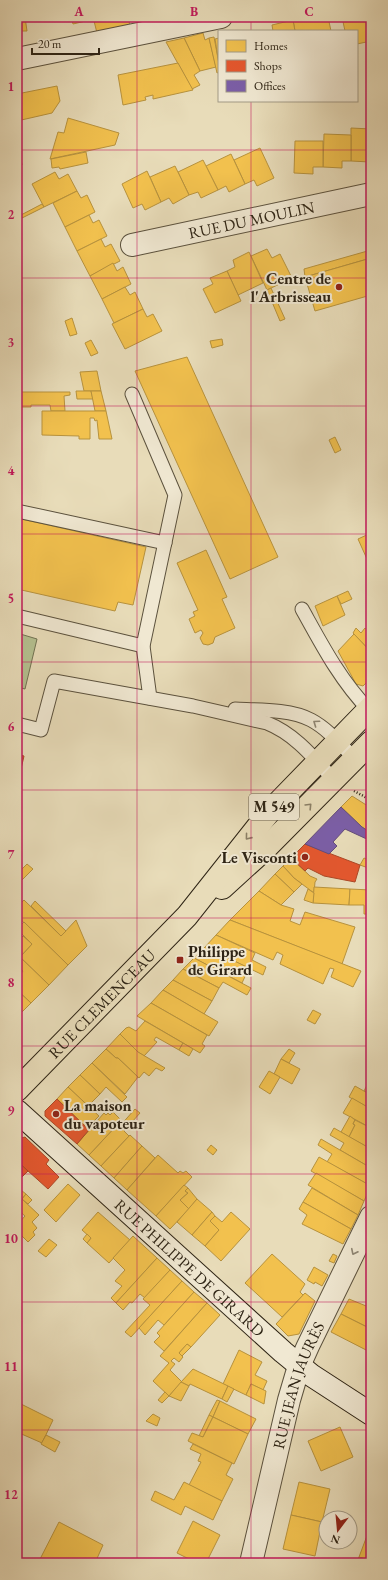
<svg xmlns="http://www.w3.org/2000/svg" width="388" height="1580" font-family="'EB Garamond',serif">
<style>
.green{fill:#b4c090;stroke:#717252}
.homes{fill:#f2c14e;stroke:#b7923d}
.shops{fill:#e4572e;stroke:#ad4826}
.offices{fill:#7b5ea7;stroke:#644d7b}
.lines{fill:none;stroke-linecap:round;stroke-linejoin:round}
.service-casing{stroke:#5c523e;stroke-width:15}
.minor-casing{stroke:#5c523e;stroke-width:24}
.secondary-casing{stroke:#2e2415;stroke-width:24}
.primary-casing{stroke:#2e2415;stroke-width:24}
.path{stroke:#2e2415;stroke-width:2.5;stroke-dasharray:1 2;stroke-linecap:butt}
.service{stroke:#f0e8d2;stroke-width:13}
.minor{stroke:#f0e8d2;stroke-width:22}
.secondary{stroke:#f0e8d2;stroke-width:22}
.primary{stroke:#e8dcb9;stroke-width:22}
.oneway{stroke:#8f8674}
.oneway2{stroke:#8b8067}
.grid{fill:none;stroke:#c2185b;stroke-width:1;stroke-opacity:0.55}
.poi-dot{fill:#8f2418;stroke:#f0e8d2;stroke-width:1.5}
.labels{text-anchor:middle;stroke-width:4;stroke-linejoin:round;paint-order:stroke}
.shield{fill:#f0e8d2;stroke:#685f4e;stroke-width:1}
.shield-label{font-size:15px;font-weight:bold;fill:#2e2415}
.street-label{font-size:16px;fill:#2e2415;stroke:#f0e8d2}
.poi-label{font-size:16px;font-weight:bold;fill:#2e2415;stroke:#f0e8d2;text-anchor:end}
.neatline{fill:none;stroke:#c2185b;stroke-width:1.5}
.grid-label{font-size:13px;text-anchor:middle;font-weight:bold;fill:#c2185b}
</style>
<rect width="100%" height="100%" fill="#e8dcb9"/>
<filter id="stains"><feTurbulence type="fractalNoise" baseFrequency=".005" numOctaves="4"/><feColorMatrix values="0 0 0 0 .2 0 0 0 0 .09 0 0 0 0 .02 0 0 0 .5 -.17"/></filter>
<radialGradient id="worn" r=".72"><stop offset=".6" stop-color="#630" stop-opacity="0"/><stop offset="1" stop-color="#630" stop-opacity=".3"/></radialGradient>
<!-- green -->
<path class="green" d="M 17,633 L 37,639 L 25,689 L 17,687 Z"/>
<!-- homes -->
<g class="homes">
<path d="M 17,17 L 25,17 L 27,31 L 17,31 Z"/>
<path d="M 71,17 L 93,17 L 94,19 L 73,24 Z"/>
<path d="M 93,17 L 128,17 L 130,25 L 97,33 Z"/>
<path d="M 309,17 L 328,17 L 331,31 L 295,31 L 293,20 Z"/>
<path d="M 342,17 L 371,17 L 371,41 L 357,44 L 357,31 L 345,31 Z"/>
<path d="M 293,20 L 295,31 L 273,31 L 272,25 Z"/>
<path d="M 203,33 L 205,40 L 209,38 L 216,67 L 200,71 L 184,38 Z"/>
<path d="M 214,37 L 219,64 L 219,72 L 217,73 L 209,38 Z"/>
<path d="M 184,38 L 200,71 L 194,75 L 200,85 L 192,89 L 166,42 Z"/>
<path d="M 219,38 L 219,64 L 215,39 Z"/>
<path d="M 178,63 L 193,90 L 153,99 L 153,95 L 145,97 L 146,100 L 123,105 L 118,75 Z"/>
<path d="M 57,86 L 60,101 L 52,113 L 17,121 L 17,94 Z"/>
<path d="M 68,118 L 119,133 L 115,145 L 50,159 L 58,132 L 64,133 Z"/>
<path d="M 351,128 L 371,129 L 370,162 L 351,161 Z"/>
<path d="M 324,134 L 351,135 L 351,161 L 342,161 L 342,168 L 323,167 Z"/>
<path d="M 295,141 L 323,141 L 323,167 L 313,167 L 313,174 L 294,173 Z"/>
<path d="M 17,148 L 19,148 L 22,165 L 17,166 Z"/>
<path d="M 260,148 L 274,178 L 257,186 L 254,180 L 245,184 L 234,160 Z"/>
<path d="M 86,152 L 88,163 L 60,169 L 59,167 L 52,168 L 51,159 Z"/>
<path d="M 231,154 L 245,184 L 229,192 L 226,186 L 218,190 L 206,166 Z"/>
<path d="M 203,160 L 218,190 L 201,198 L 198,192 L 189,195 L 178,172 Z"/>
<path d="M 175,166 L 189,195 L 173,204 L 169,198 L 161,202 L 150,177 Z"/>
<path d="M 147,171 L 161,202 L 145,210 L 142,204 L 133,208 L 122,184 Z"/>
<path d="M 55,172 L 59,179 L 68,174 L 77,191 L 44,207 L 32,184 Z"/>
<path d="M 77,191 L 81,198 L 87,195 L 95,212 L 65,227 L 53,203 Z"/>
<path d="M 42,204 L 44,207 L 22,218 L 21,215 Z"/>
<path d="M 89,215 L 93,223 L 99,220 L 107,236 L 77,251 L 65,227 Z"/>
<path d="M 101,239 L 105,247 L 111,244 L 120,261 L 90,276 L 77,251 Z"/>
<path d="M 267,249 L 272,258 L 280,254 L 292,278 L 267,290 L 251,256 Z"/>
<path d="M 371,250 L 371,258 L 305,277 L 304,269 Z"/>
<path d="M 249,252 L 263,283 L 238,295 L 227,271 L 235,267 L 233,260 Z"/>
<path d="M 371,258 L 371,295 L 315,311 L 305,277 Z"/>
<path d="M 113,263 L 117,271 L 123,267 L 131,284 L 102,299 L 90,276 Z"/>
<path d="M 227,271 L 241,301 L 215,313 L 203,289 L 213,284 L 210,278 Z"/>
<path d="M 125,287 L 130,295 L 135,292 L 143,309 L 114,323 L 102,299 Z"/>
<path d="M 271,288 L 285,319 L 280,321 L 267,290 Z"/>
<path d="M 143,309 L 147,317 L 153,314 L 162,331 L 125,349 L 112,324 Z"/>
<path d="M 72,318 L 77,334 L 70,336 L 65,321 Z"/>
<path d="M 222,339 L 223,345 L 212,348 L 210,341 Z"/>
<path d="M 91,340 L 98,353 L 91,356 L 85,343 Z"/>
<path d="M 187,357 L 278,557 L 230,579 L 135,371 Z"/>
<path d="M 97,371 L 101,391 L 84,391 L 80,372 Z"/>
<path d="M 76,391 L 91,391 L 93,399 L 77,399 Z"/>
<path d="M 91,391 L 101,391 L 106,411 L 95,411 Z"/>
<path d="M 17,392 L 70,392 L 70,395 L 64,396 L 65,411 L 51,411 L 50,405 L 31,405 L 31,407 L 17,407 Z"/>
<path d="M 42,411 L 106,411 L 112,439 L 99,439 L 97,420 L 95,421 L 94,418 L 90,418 L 90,439 L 79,439 L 79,436 L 42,435 Z"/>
<path d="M 335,437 L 341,450 L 335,453 L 329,440 Z"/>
<path d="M 17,518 L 146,547 L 133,605 L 118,602 L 115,611 L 17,589 Z"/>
<path d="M 371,533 L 371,568 L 358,539 Z"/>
<path d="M 206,550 L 227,597 L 222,599 L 235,628 L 215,637 L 213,643 L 208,645 L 203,644 L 200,638 L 203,633 L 201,630 L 195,633 L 189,619 L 195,616 L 193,612 L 198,610 L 177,563 Z"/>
<path d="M 348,591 L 352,599 L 341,604 L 337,596 Z"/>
<path d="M 337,596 L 345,615 L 323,626 L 315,606 Z"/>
<path d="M 356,628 L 361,633 L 365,628 L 371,633 L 371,652 L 353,633 Z"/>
<path d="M 354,634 L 371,652 L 371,678 L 363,686 L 356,684 L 338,651 Z"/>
<path d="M 352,796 L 371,808 L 371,833 L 362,827 L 341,807 Z"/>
<path d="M 291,858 L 310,876 L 317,879 L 315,882 L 314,893 L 294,878 L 283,866 Z"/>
<path d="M 364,858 L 371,861 L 371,869 L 360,865 Z"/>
<path d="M 27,864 L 33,869 L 17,885 L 17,874 Z"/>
<path d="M 283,866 L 294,878 L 302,884 L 294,892 L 275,874 Z"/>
<path d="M 275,874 L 294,892 L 281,905 L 259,891 Z"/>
<path d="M 314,887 L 350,889 L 349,905 L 313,903 Z"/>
<path d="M 308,889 L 314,893 L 313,903 L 304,900 Z"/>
<path d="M 350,889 L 371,890 L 371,914 L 364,914 L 364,905 L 349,905 Z"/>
<path d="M 259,891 L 281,905 L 294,909 L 290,921 L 300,925 L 305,912 L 355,927 L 342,964 L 230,920 Z"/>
<path d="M 24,900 L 61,936 L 76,920 L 87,946 L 68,965 L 17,916 L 17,907 Z"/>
<path d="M 35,901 L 66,931 L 61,936 L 31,906 Z"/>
<path d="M 230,920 L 361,971 L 353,987 L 331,977 L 334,969 L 330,968 L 323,984 L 280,964 L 283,955 L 277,952 L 273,960 L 216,935 Z"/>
<path d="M 24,922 L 68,965 L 49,985 L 20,957 L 32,944 L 17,929 Z"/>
<path d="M 216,935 L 255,953 L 252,960 L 266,967 L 263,975 L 205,947 Z"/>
<path d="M 23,936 L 32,944 L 20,957 L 17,954 L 17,942 Z"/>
<path d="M 205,947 L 249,968 L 242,983 L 194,958 Z"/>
<path d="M 21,958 L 49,985 L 31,1003 L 17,990 L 17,974 L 19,976 L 23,971 L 17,965 L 17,962 Z"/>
<path d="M 194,958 L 251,988 L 247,995 L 223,982 L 219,988 L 183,969 Z"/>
<path d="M 183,969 L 219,988 L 212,1001 L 173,980 Z"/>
<path d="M 173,980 L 212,1001 L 204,1014 L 163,990 Z"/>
<path d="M 17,990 L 31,1003 L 17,1017 Z"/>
<path d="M 163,990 L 218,1022 L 209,1036 L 151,1003 Z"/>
<path d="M 151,1003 L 207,1035 L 202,1044 L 205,1046 L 200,1053 L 137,1016 Z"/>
<path d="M 313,1010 L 321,1014 L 315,1024 L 307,1020 Z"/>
<path d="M 145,1021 L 183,1043 L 179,1050 L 156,1037 L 154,1040 L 157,1042 L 144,1056 L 138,1052 L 120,1034 L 126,1028 L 129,1027 L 136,1031 Z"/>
<path d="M 120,1034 L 138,1052 L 165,1068 L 162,1071 L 156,1068 L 149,1076 L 144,1072 L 139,1078 L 118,1058 L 116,1058 L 106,1049 Z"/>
<path d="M 183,1043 L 193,1049 L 189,1056 L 179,1050 Z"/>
<path d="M 106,1049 L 116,1058 L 118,1058 L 138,1077 L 125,1094 L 92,1063 Z"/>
<path d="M 289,1049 L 295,1053 L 289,1063 L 281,1059 Z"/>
<path d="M 281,1059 L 300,1069 L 292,1084 L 274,1074 Z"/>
<path d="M 92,1063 L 127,1097 L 122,1102 L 106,1087 L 100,1094 L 80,1075 Z"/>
<path d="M 269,1071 L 280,1077 L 270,1094 L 259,1087 Z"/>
<path d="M 80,1075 L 100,1094 L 88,1106 L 68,1087 Z"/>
<path d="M 369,1081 L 371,1082 L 371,1095 L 364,1091 Z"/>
<path d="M 355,1086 L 371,1095 L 371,1109 L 349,1097 Z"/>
<path d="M 68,1087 L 99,1116 L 93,1122 L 95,1124 L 89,1130 L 57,1099 Z"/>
<path d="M 352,1098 L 371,1109 L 371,1128 L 343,1113 Z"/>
<path d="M 135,1109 L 140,1113 L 124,1131 L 129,1136 L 101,1166 L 89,1155 L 117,1125 L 119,1127 Z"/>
<path d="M 113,1112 L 123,1122 L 119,1127 L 117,1125 L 89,1155 L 77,1144 L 104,1113 L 106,1115 L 108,1113 L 110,1115 Z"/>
<path d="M 350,1116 L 355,1120 L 353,1124 L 355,1125 L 349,1137 L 341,1132 Z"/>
<path d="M 355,1120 L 371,1128 L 371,1149 L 349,1137 L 355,1125 L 353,1124 Z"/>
<path d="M 334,1128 L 371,1149 L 371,1168 L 340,1150 L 344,1143 L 330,1135 Z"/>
<path d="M 130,1135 L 142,1146 L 114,1178 L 101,1166 Z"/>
<path d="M 321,1139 L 371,1168 L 371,1186 L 327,1162 L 332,1154 L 318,1145 Z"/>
<path d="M 211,1145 L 217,1150 L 213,1155 L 207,1150 Z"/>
<path d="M 142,1146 L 155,1158 L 127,1190 L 114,1178 Z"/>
<path d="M 158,1155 L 178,1173 L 180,1171 L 183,1173 L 186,1171 L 192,1177 L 156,1216 L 127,1190 Z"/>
<path d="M 319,1157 L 371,1186 L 364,1201 L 311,1171 Z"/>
<path d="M 316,1173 L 364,1201 L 358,1215 L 308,1185 Z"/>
<path d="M 68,1184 L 80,1195 L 56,1222 L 44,1210 Z"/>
<path d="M 184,1185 L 188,1188 L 185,1191 L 188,1193 L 180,1200 L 189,1209 L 170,1229 L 156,1216 Z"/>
<path d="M 17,1187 L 26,1194 L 22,1199 L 39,1215 L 32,1222 L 37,1228 L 33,1232 L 35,1235 L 28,1242 L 17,1231 L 17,1225 L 25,1216 L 17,1209 Z"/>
<path d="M 188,1188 L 197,1199 L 189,1209 L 180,1200 L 188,1193 L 185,1191 Z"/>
<path d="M 312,1188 L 358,1215 L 351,1229 L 303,1202 Z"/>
<path d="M 26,1194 L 32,1200 L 28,1204 L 22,1199 Z"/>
<path d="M 197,1199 L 212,1212 L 192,1235 L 177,1222 Z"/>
<path d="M 303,1202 L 351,1229 L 343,1244 L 302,1224 L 307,1215 L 299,1209 Z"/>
<path d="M 98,1212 L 130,1240 L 109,1263 L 87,1243 L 91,1238 L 82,1230 Z"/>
<path d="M 212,1212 L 215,1216 L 210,1221 L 219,1230 L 205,1246 L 192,1235 Z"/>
<path d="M 231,1212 L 250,1229 L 221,1261 L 205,1246 L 219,1230 L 210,1221 L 215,1216 L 222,1222 Z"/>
<path d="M 87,1234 L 91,1238 L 87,1243 L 83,1239 Z"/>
<path d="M 133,1236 L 157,1258 L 116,1303 L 111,1298 L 122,1286 L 115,1281 L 125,1270 L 113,1258 Z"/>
<path d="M 49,1239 L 57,1245 L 46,1257 L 38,1251 Z"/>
<path d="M 272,1254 L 305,1284 L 300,1292 L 303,1295 L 282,1317 L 245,1283 Z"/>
<path d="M 333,1254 L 337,1256 L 334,1263 L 329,1261 Z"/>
<path d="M 157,1258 L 170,1270 L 145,1298 L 140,1294 L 132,1303 L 130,1302 L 123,1310 L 116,1303 Z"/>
<path d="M 314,1267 L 328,1275 L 322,1286 L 315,1282 L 314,1284 L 307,1280 Z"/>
<path d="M 170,1270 L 182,1281 L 131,1337 L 125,1332 L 150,1305 L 143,1299 Z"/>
<path d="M 182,1281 L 194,1292 L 164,1325 L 158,1320 L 145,1335 L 139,1328 Z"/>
<path d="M 194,1292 L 207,1303 L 164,1351 L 154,1342 L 160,1336 L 157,1333 Z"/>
<path d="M 305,1293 L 315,1301 L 299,1334 L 288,1336 L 276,1324 Z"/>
<path d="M 349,1299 L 371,1308 L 371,1329 L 341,1314 Z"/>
<path d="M 207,1303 L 220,1315 L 191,1347 L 187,1344 L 179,1353 L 183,1357 L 179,1362 L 174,1358 L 171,1361 L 175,1364 L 170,1370 L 182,1382 L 169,1396 L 153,1381 L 169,1363 L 160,1356 Z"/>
<path d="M 341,1314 L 371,1329 L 370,1352 L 331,1332 Z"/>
<path d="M 187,1344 L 191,1347 L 182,1356 L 179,1353 Z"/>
<path d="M 239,1350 L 262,1362 L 255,1375 L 267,1381 L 263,1390 L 251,1384 L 246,1395 L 223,1384 Z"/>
<path d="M 193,1369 L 228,1386 L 222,1399 L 190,1384 L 189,1386 L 181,1382 Z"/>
<path d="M 181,1382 L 189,1386 L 181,1401 L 169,1396 Z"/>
<path d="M 251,1384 L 266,1391 L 264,1404 L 246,1395 Z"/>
<path d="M 228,1386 L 234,1389 L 227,1402 L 222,1399 Z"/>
<path d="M 165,1392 L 169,1396 L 162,1403 L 158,1400 Z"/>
<path d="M 217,1400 L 220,1401 L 213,1417 L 209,1415 Z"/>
<path d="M 220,1401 L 256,1419 L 248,1434 L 213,1417 Z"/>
<path d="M 17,1402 L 53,1420 L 42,1443 L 17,1432 Z"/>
<path d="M 153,1414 L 160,1418 L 157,1426 L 146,1421 Z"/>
<path d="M 209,1415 L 213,1417 L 203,1437 L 199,1436 Z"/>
<path d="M 213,1417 L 248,1434 L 234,1464 L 188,1441 L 192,1433 L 203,1437 Z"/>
<path d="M 340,1427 L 353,1457 L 321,1471 L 308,1441 Z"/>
<path d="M 46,1435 L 60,1442 L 55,1452 L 41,1444 Z"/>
<path d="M 193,1444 L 232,1463 L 226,1475 L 233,1479 L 222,1501 L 189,1485 L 201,1462 L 198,1461 L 201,1454 L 190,1449 Z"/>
<path d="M 184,1482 L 222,1501 L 213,1520 L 185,1506 L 181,1515 L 151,1500 L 155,1491 L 174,1500 Z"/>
<path d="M 299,1482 L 330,1489 L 322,1522 L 291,1515 Z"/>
<path d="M 291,1515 L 322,1522 L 315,1556 L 283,1549 Z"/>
<path d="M 193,1521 L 220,1535 L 206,1563 L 197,1563 L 177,1553 Z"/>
<path d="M 59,1522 L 103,1545 L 95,1563 L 38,1563 Z"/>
<path d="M 371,1525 L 371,1561 L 359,1557 Z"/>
<path d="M 359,1557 L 371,1561 L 371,1563 L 356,1563 Z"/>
</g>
<!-- shops -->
<g class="shops">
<path d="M 17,754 L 24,756 L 17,786 Z"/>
<path d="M 305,844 L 360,865 L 355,882 L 324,876 L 308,868 L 305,871 L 291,858 Z"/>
<path d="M 57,1099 L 89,1130 L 77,1144 L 45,1116 L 45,1111 Z"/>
<path d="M 25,1137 L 49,1160 L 46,1164 L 59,1177 L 48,1189 L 17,1161 L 17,1139 Z"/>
<path d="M 17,1161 L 28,1171 L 17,1182 Z"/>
</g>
<!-- offices -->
<path class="offices" d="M 341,807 L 362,827 L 371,833 L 371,841 L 345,829 L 333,842 L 337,846 L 329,854 L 305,844 Z"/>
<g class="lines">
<!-- service casing -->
<g class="service-casing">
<g id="service">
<path d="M 132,394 L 175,495 L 143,646 L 150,698"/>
<path d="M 17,511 L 165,543"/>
<path d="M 302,609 C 322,645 340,680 369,710"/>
<path d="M 17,616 L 143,646"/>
<path d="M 235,709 C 257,710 291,709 311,720 C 328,729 341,745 355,759"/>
<path d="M 17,724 L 41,730 L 54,681 L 193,706 L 267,723 C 295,734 314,758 334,780"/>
</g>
</g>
<!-- minor casing -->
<g class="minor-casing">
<g id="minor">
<path d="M 17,59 L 221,17"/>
<path id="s1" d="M 132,245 L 371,194"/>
<path id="s2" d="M 251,1563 L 289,1400 L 299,1366 L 308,1346 L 371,1217"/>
</g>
</g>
<!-- secondary casing -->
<g class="secondary-casing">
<g id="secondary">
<path id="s3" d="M 17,1111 L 283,1352 L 311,1375 L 371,1414"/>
</g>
</g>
<!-- primary casing -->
<g class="primary-casing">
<g id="primary">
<path d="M 222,888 L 265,849 L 371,742"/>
<path id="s4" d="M 17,1090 L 187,916 L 271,810 L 371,707"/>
</g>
</g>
<!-- path -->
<path class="path" d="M 354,791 L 371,800"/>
<!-- service -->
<use href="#service" class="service"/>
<!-- minor -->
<use href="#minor" class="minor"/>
<!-- secondary -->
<use href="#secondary" class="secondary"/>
<!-- primary -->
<use href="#primary" class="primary"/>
</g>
<!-- one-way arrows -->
<defs><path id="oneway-chevron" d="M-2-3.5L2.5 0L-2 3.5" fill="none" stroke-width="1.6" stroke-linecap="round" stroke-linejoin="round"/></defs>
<g class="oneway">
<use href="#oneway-chevron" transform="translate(316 723) rotate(-145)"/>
<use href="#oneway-chevron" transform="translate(354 1252) rotate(116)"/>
</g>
<g class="oneway2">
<use href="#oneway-chevron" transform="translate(309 806) rotate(-46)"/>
<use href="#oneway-chevron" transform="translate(248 837) rotate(129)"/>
</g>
<!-- grid -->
<path class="grid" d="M 137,17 L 137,1563M 251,17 L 251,31M 251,101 L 251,1563M 17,150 L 371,150M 17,278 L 371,278M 17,406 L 371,406M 17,534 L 371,534M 17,662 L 371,662M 17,790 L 371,790M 17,918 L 371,918M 17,1046 L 371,1046M 17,1174 L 371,1174M 17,1302 L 371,1302M 17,1430 L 371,1430"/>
<!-- markers -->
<g class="poi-dot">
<circle cx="339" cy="287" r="4"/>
<circle cx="305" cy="857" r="4"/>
<rect x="176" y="956" width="8" height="8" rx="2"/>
<circle cx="56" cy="1114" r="4"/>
</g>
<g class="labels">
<!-- shield labels -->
<rect class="shield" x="249" y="794" width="50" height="26" rx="3"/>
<g class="shield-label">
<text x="274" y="812">M 549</text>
</g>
<!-- street labels -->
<g class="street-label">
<text dy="6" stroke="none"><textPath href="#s1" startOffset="122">RUE DU MOULIN</textPath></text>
<text dy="6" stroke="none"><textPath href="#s4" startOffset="121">RUE CLEMENCEAU</textPath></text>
<text dy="6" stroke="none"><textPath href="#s3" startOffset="233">RUE PHILIPPE DE GIRARD</textPath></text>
<text dy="6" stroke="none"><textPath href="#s2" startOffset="184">RUE JEAN JAURÈS</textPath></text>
</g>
<!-- poi labels -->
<g class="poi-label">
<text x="331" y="284">Centre de<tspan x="331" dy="18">l'Arbrisseau</tspan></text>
<text x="297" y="863">Le Visconti</text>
<text x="188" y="957" text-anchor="start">Philippe<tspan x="188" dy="18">de Girard</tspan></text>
<text x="64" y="1111" text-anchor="start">La maison<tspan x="64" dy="18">du vapoteur</tspan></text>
</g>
</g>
<!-- margin -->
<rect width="388" height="1580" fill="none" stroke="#e8dcb9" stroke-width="44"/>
<!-- legend -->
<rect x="218" y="30" width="140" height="72" fill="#f0e8d2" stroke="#a29a86"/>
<rect x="226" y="40" width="20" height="12" fill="#f2c14e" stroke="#a29a86"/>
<text x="254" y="50" font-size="12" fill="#2e2415">Homes</text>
<rect x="226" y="60" width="20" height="12" fill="#e4572e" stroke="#a29a86"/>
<text x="254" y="70" font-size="12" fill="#2e2415">Shops</text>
<rect x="226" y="80" width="20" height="12" fill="#7b5ea7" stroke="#a29a86"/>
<text x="254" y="90" font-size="12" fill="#2e2415">Offices</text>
<!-- north arrow -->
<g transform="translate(338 1530) rotate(196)"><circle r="19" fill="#f0e8d2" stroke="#a29a86"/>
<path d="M0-3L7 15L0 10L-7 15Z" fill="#8f2418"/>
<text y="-6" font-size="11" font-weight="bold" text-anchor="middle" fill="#2e2415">N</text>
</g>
<!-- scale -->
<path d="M32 48v6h67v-6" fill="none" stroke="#2e2415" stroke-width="2"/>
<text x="38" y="48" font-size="12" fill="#2e2415" stroke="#f0e8d2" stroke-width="3" paint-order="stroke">20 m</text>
<rect x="22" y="22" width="344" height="1536" class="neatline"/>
<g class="grid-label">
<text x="79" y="16">A</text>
<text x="194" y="16">B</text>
<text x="309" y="16">C</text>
<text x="11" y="91">1</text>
<text x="11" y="219">2</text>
<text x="11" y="347">3</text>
<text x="11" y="475">4</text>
<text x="11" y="603">5</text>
<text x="11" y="731">6</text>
<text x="11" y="859">7</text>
<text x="11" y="987">8</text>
<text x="11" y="1115">9</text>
<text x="11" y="1243">10</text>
<text x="11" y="1371">11</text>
<text x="11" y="1499">12</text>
</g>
<rect width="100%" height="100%" filter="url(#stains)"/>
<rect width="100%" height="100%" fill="url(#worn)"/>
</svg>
